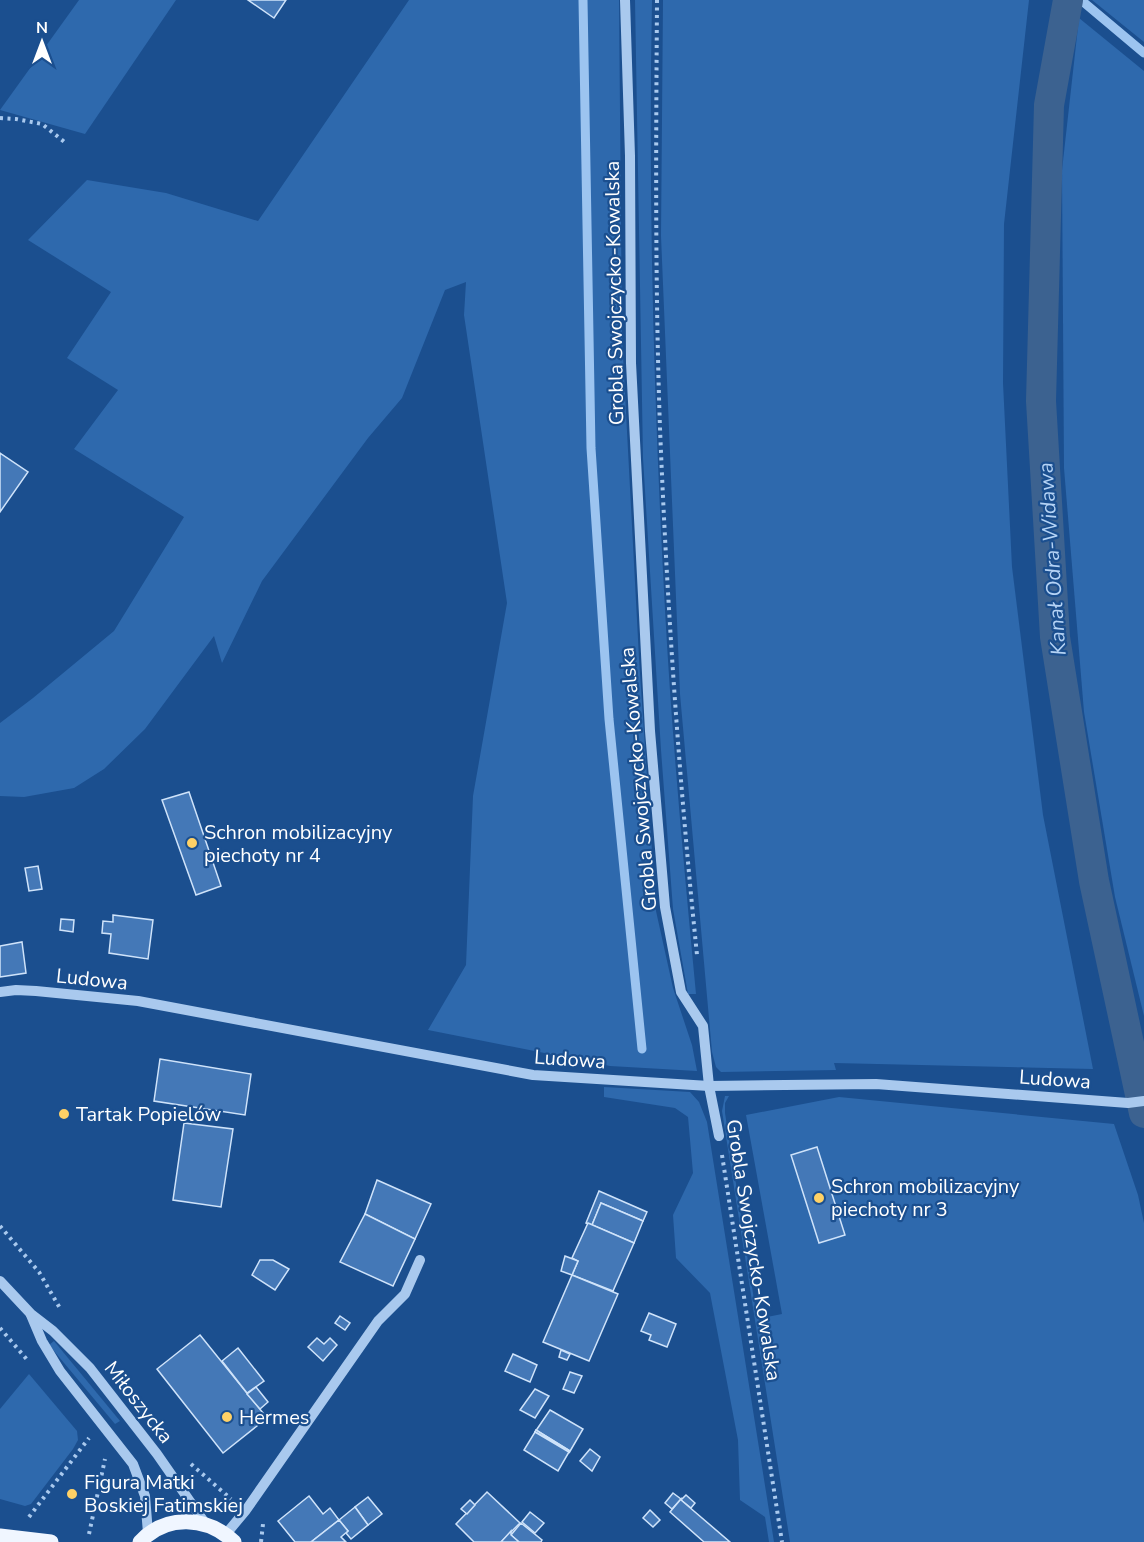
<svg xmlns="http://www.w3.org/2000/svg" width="1144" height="1542" font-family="'Nunito Sans',sans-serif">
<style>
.green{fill:#2e69ad}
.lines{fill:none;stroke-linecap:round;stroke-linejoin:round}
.stream{stroke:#9cc4f0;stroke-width:9}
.canal{stroke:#3c6290;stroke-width:30}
.building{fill:#4478b7;stroke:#cfe3fa;stroke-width:1.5}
.path{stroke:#a9c9ee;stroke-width:4;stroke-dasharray:3 4.5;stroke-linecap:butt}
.minor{stroke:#a9c9ee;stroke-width:10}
.major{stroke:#f0f6ff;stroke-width:15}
.poi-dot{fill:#ffd166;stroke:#1b4f8f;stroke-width:2}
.labels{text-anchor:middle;stroke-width:4.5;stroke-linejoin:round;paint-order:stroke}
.street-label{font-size:20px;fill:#fff;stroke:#1b4f8f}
.poi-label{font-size:20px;fill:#fff;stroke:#1b4f8f;text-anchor:start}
.water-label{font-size:21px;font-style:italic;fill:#b5d3f5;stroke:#1b4f8f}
</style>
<rect width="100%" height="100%" fill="#1b4f8f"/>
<!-- green -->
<g class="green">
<path d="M 79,0 L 176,0 L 85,134 L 0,110 Z"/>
<path d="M 409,0 L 619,0 L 622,337 L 639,658 L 656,911 L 673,988 L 692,1045 L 697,1071 L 610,1066 L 428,1030 L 466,965 L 473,796 L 507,603 L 464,315 L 466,282 L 445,290 L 402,398 L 368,438 L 262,581 L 222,663 L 214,636 L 145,729 L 104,769 L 74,788 L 24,797 L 0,796 L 0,723 L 33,698 L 114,631 L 184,517 L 74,449 L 118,390 L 67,358 L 111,292 L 28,240 L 87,180 L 166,193 L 258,221 Z"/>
<path d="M 635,0 L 652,0 C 648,203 654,407 665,610 C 672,739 684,867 696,994 L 688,994 L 673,909 L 661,750 L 643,458 Z"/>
<path d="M 663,0 L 1029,0 L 1004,224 L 1003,383 L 1012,567 L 1043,815 L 1093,1069 L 834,1063 L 836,1070 L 721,1072 L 716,1067 L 712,1052 L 680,694 L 661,236 Z"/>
<path d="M 1092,0 L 1144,0 L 1144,42 Z"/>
<path d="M 1079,18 L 1144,71 L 1144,1016 L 1115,897 L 1084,712 L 1064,468 L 1062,170 Z"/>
<path d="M 604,1087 L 690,1092 L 699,1102 L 707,1122 L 774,1542 L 769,1542 L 765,1517 L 740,1500 L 738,1440 L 710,1293 L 676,1258 L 673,1215 L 693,1173 L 688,1117 L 675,1108 L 604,1097 Z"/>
<path d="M 725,1096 L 729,1096 L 725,1103 L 725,1113 L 757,1319 L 782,1314 L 746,1115 L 839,1097 L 1114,1124 L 1138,1195 L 1144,1223 L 1144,1542 L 790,1542 L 722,1111 Z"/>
<path d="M 54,1341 L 120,1421 L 115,1424 L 49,1345 Z"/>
<path d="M 29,1374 L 77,1431 L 78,1440 L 73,1449 L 31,1504 L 25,1506 L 0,1499 L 0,1409 Z"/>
</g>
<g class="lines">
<!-- stream -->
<g class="stream">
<path d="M 583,0 L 591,448 L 609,719 L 642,1049"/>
<path d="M 1081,0 L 1144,53"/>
</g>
<!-- canal -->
<path class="canal" d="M 1068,0 L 1049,105 L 1041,401 L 1055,637 L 1094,881 L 1144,1113"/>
</g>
<!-- building -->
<g class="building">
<path d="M 248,0 L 286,0 L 274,18 Z"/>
<path d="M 0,453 L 28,472 L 0,512 Z"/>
<path d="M 189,792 L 221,886 L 196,895 L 162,800 Z"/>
<path d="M 38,866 L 42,889 L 29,891 L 25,868 Z"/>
<path d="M 113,915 L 153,920 L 148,959 L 109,953 L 111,934 L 102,933 L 103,921 L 113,922 Z"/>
<path d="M 61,919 L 74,920 L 73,932 L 60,930 Z"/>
<path d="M 22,942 L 26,973 L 0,977 L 0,946 Z"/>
<path d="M 160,1059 L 251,1074 L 245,1115 L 154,1101 Z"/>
<path d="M 184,1123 L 233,1129 L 221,1207 L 173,1200 Z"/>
<path d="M 817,1147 L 845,1235 L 819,1243 L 791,1155 Z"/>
<path d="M 377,1180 L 431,1204 L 415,1239 L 365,1214 Z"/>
<path d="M 599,1191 L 647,1212 L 643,1221 L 601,1203 L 592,1225 L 586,1223 Z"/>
<path d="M 601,1203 L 643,1221 L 634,1243 L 592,1225 Z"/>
<path d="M 365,1214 L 415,1239 L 393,1286 L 340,1262 Z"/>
<path d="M 588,1223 L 634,1243 L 613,1291 L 572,1275 L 578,1261 L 572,1258 Z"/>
<path d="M 565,1256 L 578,1261 L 572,1275 L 561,1271 Z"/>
<path d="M 260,1260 L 273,1260 L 289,1269 L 275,1290 L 252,1275 Z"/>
<path d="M 572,1275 L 618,1294 L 589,1361 L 543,1342 Z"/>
<path d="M 649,1313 L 676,1324 L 667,1347 L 649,1340 L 651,1335 L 641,1331 Z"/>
<path d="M 340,1316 L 350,1323 L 345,1330 L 335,1323 Z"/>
<path d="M 200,1335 L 267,1418 L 223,1453 L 157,1369 Z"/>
<path d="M 317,1338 L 324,1344 L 330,1338 L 337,1345 L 323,1361 L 308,1347 Z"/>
<path d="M 238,1348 L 264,1381 L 247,1393 L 222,1361 Z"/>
<path d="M 561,1350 L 570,1354 L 567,1360 L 559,1357 Z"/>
<path d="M 513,1354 L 537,1365 L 530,1382 L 505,1371 Z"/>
<path d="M 570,1372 L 582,1376 L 574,1393 L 563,1389 Z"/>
<path d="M 256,1387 L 268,1402 L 260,1409 L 247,1394 Z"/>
<path d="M 535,1389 L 549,1396 L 535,1418 L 520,1410 Z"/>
<path d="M 550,1410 L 583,1429 L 569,1453 L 570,1451 L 536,1430 L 535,1432 Z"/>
<path d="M 536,1430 L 570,1451 L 535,1432 Z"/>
<path d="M 535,1432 L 569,1452 L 558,1471 L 524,1450 Z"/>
<path d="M 590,1449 L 600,1457 L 592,1471 L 580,1461 Z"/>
<path d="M 487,1492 L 520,1523 L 501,1542 L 474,1542 L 456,1524 Z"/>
<path d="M 673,1493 L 681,1499 L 672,1509 L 665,1503 Z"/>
<path d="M 686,1495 L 695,1503 L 691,1508 L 681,1500 Z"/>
<path d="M 309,1496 L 323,1514 L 330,1508 L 339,1520 L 311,1542 L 295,1542 L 278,1521 Z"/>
<path d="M 368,1497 L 382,1514 L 368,1525 L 355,1507 Z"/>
<path d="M 681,1499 L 681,1500 L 730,1542 L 704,1542 L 670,1512 Z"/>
<path d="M 470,1500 L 475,1505 L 467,1514 L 461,1509 Z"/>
<path d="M 355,1507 L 368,1525 L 351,1539 L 346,1533 L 348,1531 L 339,1520 Z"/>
<path d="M 650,1510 L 660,1520 L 653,1527 L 643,1518 Z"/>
<path d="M 530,1512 L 544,1523 L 535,1533 L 522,1522 Z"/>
<path d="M 339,1520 L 348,1531 L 341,1537 L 346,1542 L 311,1542 Z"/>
<path d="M 521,1523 L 542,1540 L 541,1542 L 519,1542 L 511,1535 Z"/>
<path d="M 511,1531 L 511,1535 L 519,1542 L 501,1542 Z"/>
</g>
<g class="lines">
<!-- path -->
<g class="path">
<path d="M 657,0 C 656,142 655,285 660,428 C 667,604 679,780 697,955"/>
<path d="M 0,118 L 16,119 L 42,124 L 67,144"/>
<path d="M 722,1155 L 782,1542"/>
<path d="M 0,1226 L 39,1272 L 61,1310"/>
<path d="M 0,1328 L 29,1362"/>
<path d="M 191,1464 L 231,1499"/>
<path d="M 29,1517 L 89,1438"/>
<path d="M 89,1534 L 105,1459"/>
<path d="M 261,1542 L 263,1524"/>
</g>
<!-- minor -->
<g class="minor">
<path d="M 625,0 L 630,156 L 631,363 L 650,731 L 665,907 L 681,992 L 703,1026 L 709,1086 L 719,1136"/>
<path d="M 0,992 L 16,990 L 36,991 L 138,1001 L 533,1075 L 709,1086 L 876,1084 L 1128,1103 L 1144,1101"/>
<path d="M 0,1281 L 31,1314 L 53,1331 L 90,1368 L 157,1454 L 205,1523"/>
<path d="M 31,1315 L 42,1341 L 60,1371 L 133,1464 L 145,1496 L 148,1533"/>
<path d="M 226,1534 L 246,1510 L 378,1321 L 405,1294 L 420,1260"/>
</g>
<!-- major -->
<g class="major">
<path d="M 0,1536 L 51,1542"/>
<path d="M 140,1542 C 166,1514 207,1516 234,1542"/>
</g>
</g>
<!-- markers -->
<g class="poi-dot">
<circle cx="192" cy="843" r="6"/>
<circle cx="64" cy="1114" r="6"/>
<circle cx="819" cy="1198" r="6"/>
<circle cx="227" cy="1417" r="6"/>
<circle cx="72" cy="1494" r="6"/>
</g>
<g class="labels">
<!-- street labels -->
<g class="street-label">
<text transform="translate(614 293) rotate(-91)" y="7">Grobla Swojczycko-Kowalska</text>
<text transform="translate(638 779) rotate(-95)" y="7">Grobla Swojczycko-Kowalska</text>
<text transform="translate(92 979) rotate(6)" y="7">Ludowa</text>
<text transform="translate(570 1059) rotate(4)" y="7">Ludowa</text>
<text transform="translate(1055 1079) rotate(4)" y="7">Ludowa</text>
<text transform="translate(754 1250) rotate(81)" y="7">Grobla Swojczycko-Kowalska</text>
<text transform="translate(139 1402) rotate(52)" y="7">Miłoszycka</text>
</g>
<!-- poi labels -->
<g class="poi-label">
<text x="204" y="839">Schron mobilizacyjny<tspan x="204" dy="23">piechoty nr 4</tspan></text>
<text x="76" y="1121">Tartak Popielów</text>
<text x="831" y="1193">Schron mobilizacyjny<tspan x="831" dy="23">piechoty nr 3</tspan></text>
<text x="239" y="1424">Hermes</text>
<text x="84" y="1489">Figura Matki<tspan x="84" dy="23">Boskiej Fatimskiej</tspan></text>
</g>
<!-- water labels -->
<g class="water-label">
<text transform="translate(1052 559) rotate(-94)" y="7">Kanał Odra-Widawa</text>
</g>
</g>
<!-- north arrow -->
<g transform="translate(42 42)" stroke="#1b4f8f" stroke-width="4.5" paint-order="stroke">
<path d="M0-4.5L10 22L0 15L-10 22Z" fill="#ffffff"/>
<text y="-9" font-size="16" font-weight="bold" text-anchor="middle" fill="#ffffff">N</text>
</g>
</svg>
